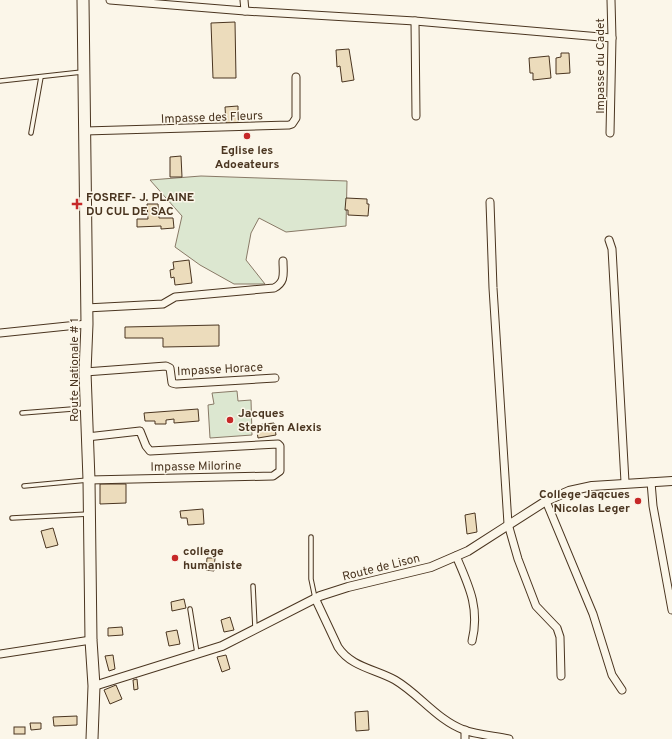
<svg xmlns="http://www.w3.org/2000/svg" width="672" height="739" font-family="Overpass,sans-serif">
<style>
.green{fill:#dce7d0;stroke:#887966}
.building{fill:#ecdcbc;stroke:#4a3520}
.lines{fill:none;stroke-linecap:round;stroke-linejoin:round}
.service-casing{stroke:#4a3520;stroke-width:5.5}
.minor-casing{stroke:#4a3520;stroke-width:9}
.tertiary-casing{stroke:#4a3520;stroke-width:10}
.primary-casing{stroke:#4a3520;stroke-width:13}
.service{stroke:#fbf6e9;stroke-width:3.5}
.minor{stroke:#fbf6e9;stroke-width:7}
.tertiary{stroke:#fbf6e9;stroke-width:8}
.primary{stroke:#fbf6e9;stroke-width:11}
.poi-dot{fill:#c62828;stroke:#fbf6e9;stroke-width:1.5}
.labels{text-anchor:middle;stroke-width:3;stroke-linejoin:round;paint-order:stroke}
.street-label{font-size:12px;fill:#4a3520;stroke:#fbf6e9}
.poi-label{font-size:12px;font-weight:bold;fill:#4a3520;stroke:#fbf6e9;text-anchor:start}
</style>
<rect width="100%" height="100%" fill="#fbf6e9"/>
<!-- green -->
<g class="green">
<path d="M 201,176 L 347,181 L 346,226 L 286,232 L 259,218 L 251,233 L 246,260 L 265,284 L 234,284 L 200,265 L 175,247 L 182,216 L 150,180 Z"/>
<path d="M 237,391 L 238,401 L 251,400 L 252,435 L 210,438 L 208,405 L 214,404 L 212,393 Z"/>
</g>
<!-- building -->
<g class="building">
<path d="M 235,22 L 236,78 L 213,78 L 211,23 Z"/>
<path d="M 349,49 L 354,80 L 342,82 L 340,66 L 337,67 L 336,50 Z"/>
<path d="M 561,53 L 569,53 L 570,73 L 556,74 L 556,58 L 561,57 Z"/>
<path d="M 549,56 L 551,78 L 533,80 L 533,73 L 530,73 L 529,58 Z"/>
<path d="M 238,106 L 238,123 L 226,123 L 225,107 Z"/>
<path d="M 181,156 L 182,177 L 170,177 L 170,157 Z"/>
<path d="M 346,198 L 367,199 L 367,204 L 369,204 L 368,216 L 348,215 L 348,210 L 345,210 Z"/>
<path d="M 147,204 L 158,204 L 159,218 L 173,218 L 174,228 L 161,229 L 161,226 L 137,227 L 137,219 L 148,219 Z"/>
<path d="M 189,260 L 192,283 L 175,285 L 174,277 L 171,278 L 170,270 L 174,269 L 173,262 Z"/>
<path d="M 219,325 L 219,346 L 163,347 L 163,338 L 125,338 L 125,327 Z"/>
<path d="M 198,409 L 199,421 L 174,423 L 174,419 L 166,420 L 166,424 L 155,424 L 155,421 L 145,421 L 144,413 Z"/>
<path d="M 274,423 L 276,435 L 258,438 L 256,425 Z"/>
<path d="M 100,484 L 126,484 L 126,503 L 100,504 Z"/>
<path d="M 203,509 L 204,524 L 188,525 L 187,518 L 181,518 L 180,511 Z"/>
<path d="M 475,513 L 477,532 L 467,534 L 465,515 Z"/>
<path d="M 53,528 L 58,545 L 46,548 L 41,531 Z"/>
<path d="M 207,558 L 215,558 L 214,571 L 206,570 Z"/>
<path d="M 184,599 L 186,608 L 172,611 L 171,602 Z"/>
<path d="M 230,617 L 234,630 L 224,632 L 221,620 Z"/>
<path d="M 122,627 L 123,635 L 108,636 L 108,628 Z"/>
<path d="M 177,630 L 180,644 L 169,646 L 166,632 Z"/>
<path d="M 113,655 L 115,669 L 109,671 L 105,656 Z"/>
<path d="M 226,655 L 230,669 L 222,672 L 217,657 Z"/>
<path d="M 137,679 L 138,689 L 134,690 L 133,680 Z"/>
<path d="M 116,685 L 122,699 L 110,704 L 104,690 Z"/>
<path d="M 368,711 L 369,730 L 356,731 L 355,712 Z"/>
<path d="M 77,716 L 77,725 L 54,726 L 53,717 Z"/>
<path d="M 30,723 L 41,723 L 41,729 L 31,730 Z"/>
<rect x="14" y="727" width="11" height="7"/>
</g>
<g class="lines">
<!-- service casing -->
<g class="service-casing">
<g id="service">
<path d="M 0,81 L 82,72"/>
<path d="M 31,133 L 41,77"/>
<path d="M 22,413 L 85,408"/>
<path d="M 24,486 L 88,480"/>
<path d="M 12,518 L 89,514"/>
<path d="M 311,537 L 311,579 L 315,598"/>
<path d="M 253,586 L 255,628"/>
<path d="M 190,609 L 197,653"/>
</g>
</g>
<!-- minor casing -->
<g class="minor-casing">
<g id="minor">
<path d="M 110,0 L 245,11 L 415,21 L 612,38"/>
<path d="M 244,0 L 245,11"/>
<path d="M 415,21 L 416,116"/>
<path d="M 85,131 L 289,125 L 292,124 L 296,118 L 296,77"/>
<path d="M 610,133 L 612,38 L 611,0"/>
<path d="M 490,202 L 493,288 L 508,524 L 518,559 L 536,606 L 557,628 L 560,637 L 561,676"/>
<path d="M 609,240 L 612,249 L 625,482"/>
<path d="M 86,308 L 163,304 L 175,297 L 274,288 C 286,282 283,273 283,261"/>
<path d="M 0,333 L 87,324"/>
<path d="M 85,372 L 166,366 L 170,368 L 172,383 L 176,384 L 275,378"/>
<path d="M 87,437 L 140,431 L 146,446 L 150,451 L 278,444 L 280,446 L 280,471 L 273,476 L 89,480"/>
<path d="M 651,482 L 653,506 L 672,610"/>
<path d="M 546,501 L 593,614 L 612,675 L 622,690"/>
<path d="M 456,556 C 469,586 480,608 472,641"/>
<path d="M 315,598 L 338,647 C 351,667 375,669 395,680 C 419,694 437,720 464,730 C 478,735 495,736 509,739"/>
<path d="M 0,654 L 91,640"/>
<path d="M 465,730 L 465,739"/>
</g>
</g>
<!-- tertiary casing -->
<g class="tertiary-casing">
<path id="tertiary" d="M 94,686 L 222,646 L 320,596 L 348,587 L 431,567 L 468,551 L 546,501 L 569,491 L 592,486 L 672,481"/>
</g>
<!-- primary casing -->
<g class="primary-casing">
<path id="primary" d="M 83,0 L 87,324 L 85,372 L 89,480 L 91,640 L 94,686 L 92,739"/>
</g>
<!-- service -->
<use href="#service" class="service"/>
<!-- minor -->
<use href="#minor" class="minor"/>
<!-- tertiary -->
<use href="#tertiary" class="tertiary"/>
<!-- primary -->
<use href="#primary" class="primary"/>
</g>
<!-- markers -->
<g class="poi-dot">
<circle cx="247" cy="136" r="4"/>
<path d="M75 198h4v4h4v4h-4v4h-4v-4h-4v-4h4z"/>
<circle cx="230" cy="420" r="4"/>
<circle cx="638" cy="501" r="4"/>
<circle cx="175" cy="558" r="4"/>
</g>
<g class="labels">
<!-- street labels -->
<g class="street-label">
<text transform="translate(600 66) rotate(-90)" y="4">Impasse du Cadet</text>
<text transform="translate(212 117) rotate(-2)" y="4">Impasse des Fleurs</text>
<text transform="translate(220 369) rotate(-3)" y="4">Impasse Horace</text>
<text transform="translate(74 370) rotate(-90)" y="4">Route Nationale # 1</text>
<text transform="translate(196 466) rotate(-1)" y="4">Impasse Milorine</text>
<text transform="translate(381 567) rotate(-14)" y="4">Route de Lison</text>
</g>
<!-- poi labels -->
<g class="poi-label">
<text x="247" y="154" text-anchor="middle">Eglise les<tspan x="247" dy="14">Adoeateurs</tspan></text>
<text x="86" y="201">FOSREF- J. PLAINE<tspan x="86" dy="14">DU CUL DE SAC</tspan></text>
<text x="238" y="417">Jacques<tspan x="238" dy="14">Stephen Alexis</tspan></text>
<text x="630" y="498" text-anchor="end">College Jaqcues<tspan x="630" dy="14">Nicolas Leger</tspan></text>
<text x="183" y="555">college<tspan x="183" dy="14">humaniste</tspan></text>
</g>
</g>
</svg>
